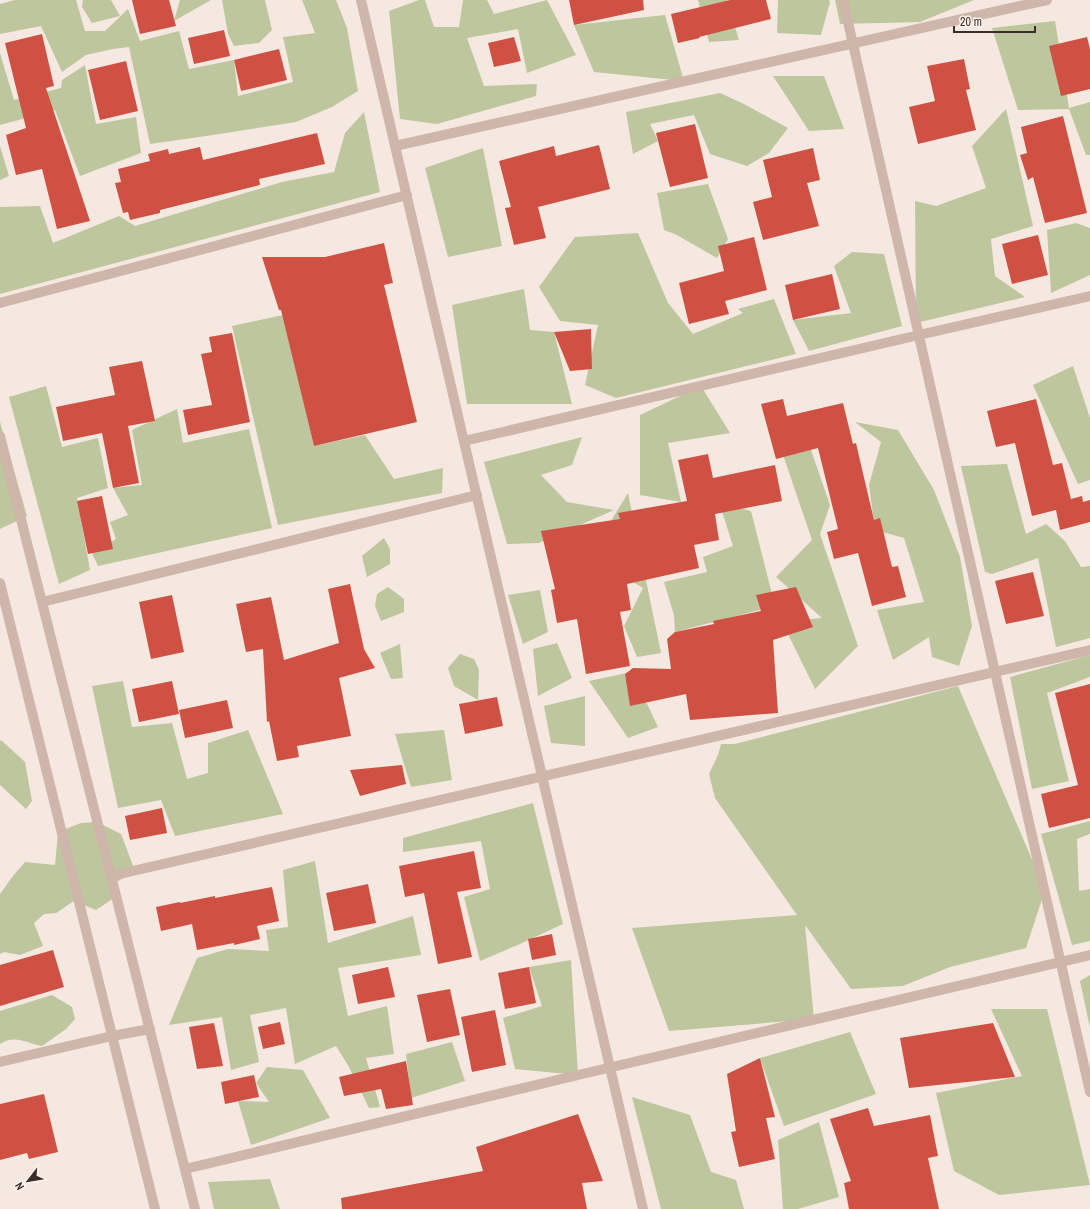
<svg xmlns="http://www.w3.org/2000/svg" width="1090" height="1209" font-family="'Archivo Narrow',sans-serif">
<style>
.green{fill:#bec69e}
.building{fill:#cf5143}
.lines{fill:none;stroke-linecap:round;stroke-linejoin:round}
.minor{stroke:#cfb6aa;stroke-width:10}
</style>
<rect width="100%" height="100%" fill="#f5e8e0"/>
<!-- green -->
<g class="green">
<path d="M 15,0 L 76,0 L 85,31 L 105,31 L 128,9 L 140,41 L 179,31 L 189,69 L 234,60 L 238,96 L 293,82 L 283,37 L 315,33 L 302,0 L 336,0 L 347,28 L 358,91 L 332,107 L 296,122 L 213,135 L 150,144 L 129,47 L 113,49 L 86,55 L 62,72 L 41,26 L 0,34 L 0,4 Z"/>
<path d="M 83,0 L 111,0 L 120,16 L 92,23 L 82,7 Z"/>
<path d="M 180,0 L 211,0 L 174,21 Z"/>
<path d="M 222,0 L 265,0 L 272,30 L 259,43 L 234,46 L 228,34 Z"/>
<path d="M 419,0 L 425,0 L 434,27 L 459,27 L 463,0 L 487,0 L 494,14 L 547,0 L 576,55 L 527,73 L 518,29 L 467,38 L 484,86 L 537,84 L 536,96 L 437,124 L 400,119 L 389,11 Z"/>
<path d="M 698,0 L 727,0 L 739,40 L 709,42 Z"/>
<path d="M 778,0 L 829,0 L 830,2 L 821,35 L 777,33 Z"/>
<path d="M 835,0 L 974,0 L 920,22 L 840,24 Z"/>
<path d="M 665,15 L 684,81 L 594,72 L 574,25 Z"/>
<path d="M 1055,21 L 1069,108 L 1090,102 L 1090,155 L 1086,155 L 1069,109 L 1018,110 L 992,28 Z"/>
<path d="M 0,53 L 14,100 L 61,88 L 62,80 L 85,65 L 96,124 L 136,117 L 141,153 L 80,176 L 55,110 L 0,125 Z"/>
<path d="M 773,76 L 824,76 L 844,129 L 809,131 Z"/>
<path d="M 720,93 L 744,104 L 788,128 L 769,153 L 747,166 L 710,154 L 694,115 L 650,124 L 658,141 L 633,154 L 626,112 Z"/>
<path d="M 1006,109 L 1033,226 L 991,239 L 995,276 L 1025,297 L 916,323 L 915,201 L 936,206 L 986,188 L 972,146 Z"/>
<path d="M 364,112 L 380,192 L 0,294 L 0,207 L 40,206 L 53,243 L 119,216 L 135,226 L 282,182 L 334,172 L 345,133 Z"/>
<path d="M 0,146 L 9,176 L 0,180 Z"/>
<path d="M 483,148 L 502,246 L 448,257 L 425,168 Z"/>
<path d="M 708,184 L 728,239 L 717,258 L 675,234 L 664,230 L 657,193 Z"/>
<path d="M 1076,223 L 1090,228 L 1090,275 L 1051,293 L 1047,230 Z"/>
<path d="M 638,233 L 668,303 L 693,334 L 743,313 L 738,309 L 774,299 L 796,354 L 616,398 L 585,385 L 598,325 L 560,321 L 539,287 L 575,237 Z"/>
<path d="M 852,252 L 884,254 L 902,326 L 809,351 L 793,320 L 851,313 L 834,266 Z"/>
<path d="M 524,289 L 530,330 L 554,332 L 572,404 L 467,404 L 452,305 Z"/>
<path d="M 283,315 L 314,446 L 365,435 L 394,479 L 443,468 L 442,493 L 278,525 L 232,326 Z"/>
<path d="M 1073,366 L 1090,418 L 1090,480 L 1078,484 L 1033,385 Z"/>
<path d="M 46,386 L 62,447 L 98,438 L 108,488 L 77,498 L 90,570 L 59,584 L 9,397 Z"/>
<path d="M 701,386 L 730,433 L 668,443 L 681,502 L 640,495 L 640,415 Z"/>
<path d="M 177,409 L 183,443 L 249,429 L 272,528 L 98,566 L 92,553 L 116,539 L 110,522 L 128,515 L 113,488 L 142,485 L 132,430 Z"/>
<path d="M 0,422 L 27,516 L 0,529 Z"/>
<path d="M 855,422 L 898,430 L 934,490 L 960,557 L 972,626 L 959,666 L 932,657 L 929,637 L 893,660 L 877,610 L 924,602 L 904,538 L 875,530 L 869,485 L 881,442 Z"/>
<path d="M 582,437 L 572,465 L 541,475 L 567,502 L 614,510 L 539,543 L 507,544 L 484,462 Z"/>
<path d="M 781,449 L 811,450 L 830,505 L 820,534 L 858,646 L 815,689 L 782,622 L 822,618 L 776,577 L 812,540 Z"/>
<path d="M 1007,464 L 1026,534 L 1046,524 L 1065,541 L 1081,567 L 1090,566 L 1090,638 L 1056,647 L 1038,558 L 992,574 L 985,572 L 961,466 Z"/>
<path d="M 628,493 L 661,653 L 637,657 L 624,626 L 643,588 L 621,575 L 609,524 Z"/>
<path d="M 719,502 L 751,511 L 775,606 L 675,632 L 674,615 L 664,582 L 707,572 L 703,557 L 733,546 Z"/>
<path d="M 384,538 L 390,549 L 390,564 L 367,577 L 362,556 Z"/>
<path d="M 388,587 L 404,599 L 404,612 L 381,621 L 375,606 L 377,594 Z"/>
<path d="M 540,590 L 548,632 L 523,644 L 508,595 Z"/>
<path d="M 557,643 L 572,678 L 538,696 L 533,649 Z"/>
<path d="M 400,644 L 403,678 L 391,679 L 380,653 Z"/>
<path d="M 460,654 L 474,659 L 479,670 L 478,700 L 454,686 L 448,668 Z"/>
<path d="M 1090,655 L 1090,677 L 1047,693 L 1069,781 L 1032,789 L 1010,677 Z"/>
<path d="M 632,672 L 658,727 L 628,738 L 589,681 Z"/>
<path d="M 123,681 L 132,727 L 172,723 L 187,779 L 208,773 L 208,743 L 248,730 L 283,814 L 175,836 L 161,800 L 118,808 L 92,686 Z"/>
<path d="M 958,686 L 1045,890 L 1026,948 L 950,967 L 903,986 L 851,989 L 805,925 L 814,1019 L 669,1031 L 632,928 L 797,915 L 715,798 L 709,774 L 718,755 L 721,744 L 735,744 Z"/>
<path d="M 585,696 L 585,746 L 551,743 L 544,706 Z"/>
<path d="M 444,730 L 452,780 L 411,787 L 395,734 Z"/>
<path d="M 1,740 L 25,762 L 32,801 L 26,809 L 0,785 L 0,741 Z"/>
<path d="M 533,803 L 563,924 L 520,944 L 480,961 L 464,897 L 490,889 L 481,841 L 403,852 L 403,838 Z"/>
<path d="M 1090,821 L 1090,834 L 1077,839 L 1079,891 L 1090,889 L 1090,941 L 1072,945 L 1041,834 Z"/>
<path d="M 97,822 L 121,834 L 135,871 L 115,883 L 117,896 L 96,910 L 74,901 L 56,913 L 44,914 L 34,923 L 43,946 L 20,955 L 4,952 L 0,954 L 0,894 L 13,876 L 25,862 L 55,865 L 58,832 L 81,823 Z"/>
<path d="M 315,861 L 328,943 L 413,916 L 421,955 L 338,968 L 348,1016 L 387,1006 L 394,1054 L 366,1058 L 380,1107 L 369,1108 L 349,1067 L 336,1046 L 295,1064 L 286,1008 L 250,1015 L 259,1062 L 231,1070 L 222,1017 L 169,1025 L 197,958 L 228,949 L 269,951 L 266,930 L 288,927 L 283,870 Z"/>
<path d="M 571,960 L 578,1075 L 515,1069 L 503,1018 L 542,1006 L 529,967 Z"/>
<path d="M 1090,975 L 1090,1028 L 1080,981 Z"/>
<path d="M 52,995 L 72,1007 L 75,1019 L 66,1029 L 42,1046 C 27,1043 14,1034 0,1044 L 0,1011 Z"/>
<path d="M 991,1009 L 1047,1009 L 1090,1185 L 999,1195 L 954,1171 L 936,1093 L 1022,1076 Z"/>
<path d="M 850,1032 L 876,1094 L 784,1126 L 760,1058 Z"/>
<path d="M 452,1042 L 465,1081 L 411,1098 L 406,1054 Z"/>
<path d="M 267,1067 L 303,1070 L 330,1118 L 251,1145 L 238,1101 L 269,1102 L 256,1083 Z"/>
<path d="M 632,1097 L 690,1115 L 711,1172 L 736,1180 L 744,1209 L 661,1209 Z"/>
<path d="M 819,1122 L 839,1197 L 798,1209 L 783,1209 L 778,1140 Z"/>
<path d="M 270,1179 L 280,1209 L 214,1209 L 208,1182 Z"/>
</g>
<!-- building -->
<g class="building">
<path d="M 132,0 L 169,0 L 176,26 L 140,34 Z"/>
<path d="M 569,0 L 643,0 L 644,10 L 574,25 Z"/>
<path d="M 730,0 L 766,0 L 771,19 L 699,37 L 700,38 L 678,43 L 671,14 Z"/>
<path d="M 224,30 L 230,56 L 194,64 L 188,38 Z"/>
<path d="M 42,34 L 54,86 L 46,88 L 90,221 L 57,229 L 42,169 L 16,175 L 6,135 L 26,128 L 5,43 Z"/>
<path d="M 514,37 L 521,61 L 494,67 L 488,43 Z"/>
<path d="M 1087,37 L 1090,49 L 1090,89 L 1061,96 L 1049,46 Z"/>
<path d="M 279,49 L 287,80 L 241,91 L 234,60 Z"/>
<path d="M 964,59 L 970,89 L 966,90 L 976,130 L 918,144 L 909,107 L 935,101 L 927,66 Z"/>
<path d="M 126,61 L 138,111 L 100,120 L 88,70 Z"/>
<path d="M 1063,116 L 1087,213 L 1045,223 L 1033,177 L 1028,180 L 1020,155 L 1027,153 L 1021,127 Z"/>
<path d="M 695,124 L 708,178 L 670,187 L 656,133 Z"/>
<path d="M 317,133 L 325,164 L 259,179 L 260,185 L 160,210 L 160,213 L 130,220 L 128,212 L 123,213 L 115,183 L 121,182 L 118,169 L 150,161 L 148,154 L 168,149 L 169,154 L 200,147 L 203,160 Z"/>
<path d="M 599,145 L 610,189 L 538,207 L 546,238 L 514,245 L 505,208 L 511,207 L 499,161 L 554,146 L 556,156 Z"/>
<path d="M 813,148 L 820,180 L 807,183 L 819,226 L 763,240 L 753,202 L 772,197 L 763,160 Z"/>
<path d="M 1038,235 L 1048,275 L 1012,284 L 1002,244 Z"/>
<path d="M 754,237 L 767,290 L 725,301 L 729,314 L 689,324 L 679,283 L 724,271 L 718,246 Z"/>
<path d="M 384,243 L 393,283 L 384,285 L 417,422 L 314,446 L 281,310 L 279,310 L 262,257 L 325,257 Z"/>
<path d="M 832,274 L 840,309 L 793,320 L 785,285 Z"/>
<path d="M 591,329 L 592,369 L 570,371 L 554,332 Z"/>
<path d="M 232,333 L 250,422 L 188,435 L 183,410 L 212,405 L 201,354 L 212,352 L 209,337 Z"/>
<path d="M 142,361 L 155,421 L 128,426 L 139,483 L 113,488 L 102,433 L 63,441 L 56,407 L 115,395 L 109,367 Z"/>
<path d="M 783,399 L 787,416 L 843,403 L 853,444 L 856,443 L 858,452 L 874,520 L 880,518 L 892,567 L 898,566 L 906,597 L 872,606 L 858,553 L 834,559 L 827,532 L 838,529 L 818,448 L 776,459 L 761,404 Z"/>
<path d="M 1036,399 L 1053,465 L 1062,463 L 1071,499 L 1082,496 L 1083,502 L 1090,500 L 1090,522 L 1060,530 L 1056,510 L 1032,516 L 1015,443 L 996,447 L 987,411 Z"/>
<path d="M 708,454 L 713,478 L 775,465 L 782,501 L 715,514 L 719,540 L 694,545 L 699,568 L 627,584 L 631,610 L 620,612 L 630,666 L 586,674 L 577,619 L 557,623 L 551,590 L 555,589 L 541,531 L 620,519 L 618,513 L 687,501 L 678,460 Z"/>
<path d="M 102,496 L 113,549 L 88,554 L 77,501 Z"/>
<path d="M 1033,572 L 1044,616 L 1006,624 L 995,581 Z"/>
<path d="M 350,584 L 364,649 L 375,668 L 339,678 L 351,736 L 297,746 L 299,757 L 277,761 L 269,721 L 267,722 L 263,649 L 246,652 L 236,604 L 271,597 L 284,660 L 339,643 L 328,589 Z"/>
<path d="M 796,587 L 813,627 L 773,640 L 778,713 L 690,720 L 686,694 L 630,706 L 625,674 L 633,668 L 671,669 L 667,639 L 675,632 L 714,624 L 713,621 L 761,611 L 756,595 Z"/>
<path d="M 172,595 L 184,652 L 151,659 L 139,602 Z"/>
<path d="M 172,681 L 179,714 L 139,722 L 132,689 Z"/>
<path d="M 1090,684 L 1090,818 L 1049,828 L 1041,794 L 1078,785 L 1055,693 Z"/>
<path d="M 497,697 L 503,726 L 465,734 L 459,704 Z"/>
<path d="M 227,700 L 233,728 L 185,738 L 179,710 Z"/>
<path d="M 402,765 L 406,784 L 360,796 L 350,770 Z"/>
<path d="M 162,808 L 167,833 L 130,840 L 125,816 Z"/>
<path d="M 474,851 L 481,888 L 457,892 L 472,957 L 438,964 L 424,893 L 405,897 L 399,866 Z"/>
<path d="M 368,884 L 376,923 L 334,931 L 326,893 Z"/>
<path d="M 272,887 L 279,921 L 257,926 L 260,939 L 234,945 L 234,943 L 197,950 L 192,924 L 161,931 L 156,907 L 180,902 L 180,903 L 215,896 L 215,898 Z"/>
<path d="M 552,934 L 556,955 L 532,960 L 528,939 Z"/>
<path d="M 53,950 L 64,987 L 0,1006 L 0,965 Z"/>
<path d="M 388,967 L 395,997 L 358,1004 L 352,975 Z"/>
<path d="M 529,967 L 536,1003 L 505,1009 L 498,973 Z"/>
<path d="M 450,989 L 460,1035 L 427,1042 L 417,995 Z"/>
<path d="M 495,1010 L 506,1065 L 472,1072 L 461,1017 Z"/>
<path d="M 280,1022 L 285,1044 L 263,1049 L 258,1027 Z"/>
<path d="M 214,1023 L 223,1066 L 197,1069 L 189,1027 Z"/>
<path d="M 993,1023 L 1015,1077 L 909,1088 L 900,1038 Z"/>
<path d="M 760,1058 L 775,1117 L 766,1118 L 775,1159 L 739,1167 L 731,1132 L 736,1131 L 727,1074 Z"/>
<path d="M 406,1061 L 413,1105 L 386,1109 L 381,1089 L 344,1096 L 339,1077 Z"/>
<path d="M 254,1075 L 259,1097 L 225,1104 L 221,1082 Z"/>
<path d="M 44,1094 L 58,1152 L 29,1159 L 27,1153 L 0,1160 L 0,1104 Z"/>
<path d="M 868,1108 L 874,1126 L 930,1115 L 938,1156 L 928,1158 L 939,1209 L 849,1209 L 844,1183 L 851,1181 L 830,1119 Z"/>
<path d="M 578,1114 L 603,1181 L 582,1183 L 587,1209 L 342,1209 L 341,1198 L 483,1171 L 476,1147 Z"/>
</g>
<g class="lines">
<!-- minor -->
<g class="minor">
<path d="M 361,0 L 643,1209"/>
<path d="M 843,0 L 1090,1092"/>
<path d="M 395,146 L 1047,0"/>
<path d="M 0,303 L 407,195"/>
<path d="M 0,436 L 195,1209"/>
<path d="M 464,441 L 919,335 L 1090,296"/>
<path d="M 0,583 L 155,1209"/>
<path d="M 42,602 L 477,495"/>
<path d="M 111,876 L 1090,650"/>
<path d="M 0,1062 L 112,1036 L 150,1029"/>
<path d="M 185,1169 L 578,1075 L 1090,955"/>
</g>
</g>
<!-- north arrow -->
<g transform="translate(28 1181) rotate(239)" stroke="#fcf3ed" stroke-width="3" paint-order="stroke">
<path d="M0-3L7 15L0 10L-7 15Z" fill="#3c2d2a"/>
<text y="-6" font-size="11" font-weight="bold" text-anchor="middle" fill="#3c2d2a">N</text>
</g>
<!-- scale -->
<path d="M954 26v6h81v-6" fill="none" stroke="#3c2d2a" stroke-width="2"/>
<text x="960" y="26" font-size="12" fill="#3c2d2a" stroke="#fcf3ed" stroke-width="3" paint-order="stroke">20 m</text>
</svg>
